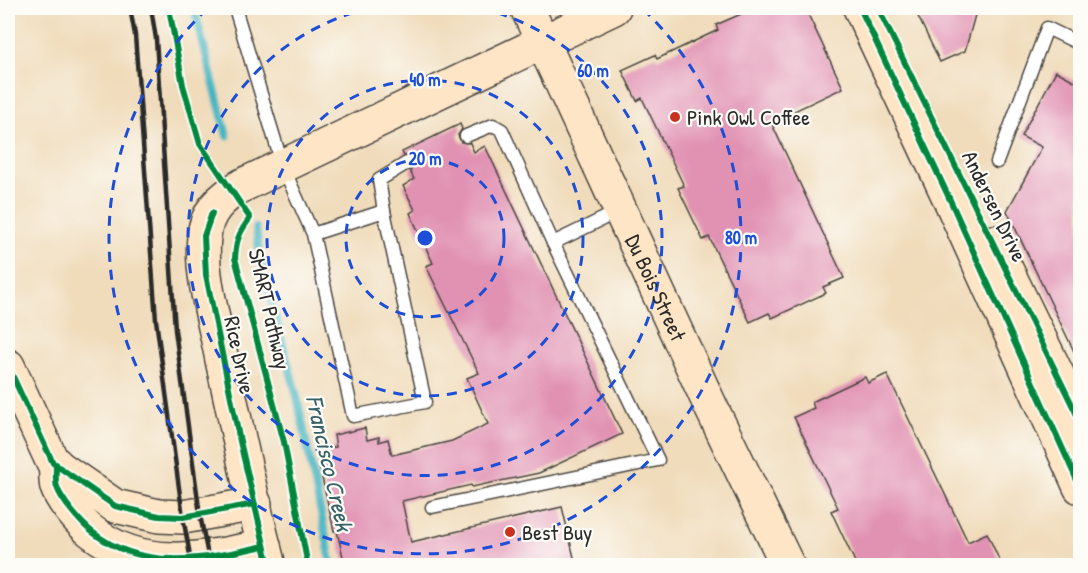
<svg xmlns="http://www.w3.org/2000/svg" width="1088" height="573" font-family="'Patrick Hand',sans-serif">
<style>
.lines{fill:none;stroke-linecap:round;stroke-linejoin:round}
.stream{stroke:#46b5c1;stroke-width:8}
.building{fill:#e192b3}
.lane-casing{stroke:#494540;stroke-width:15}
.secondary-casing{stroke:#494540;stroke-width:36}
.lane{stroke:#fff;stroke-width:12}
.secondary{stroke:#fde5c5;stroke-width:33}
.rail{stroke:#2b2b2b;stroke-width:4.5}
.cycleway-casing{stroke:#fdfcf7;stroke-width:10}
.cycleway{stroke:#00873e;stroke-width:6}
.ring{fill:none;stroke:#1d4ed8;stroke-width:3;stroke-dasharray:10 8}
.poi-dot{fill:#c8321e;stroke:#fdfcf7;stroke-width:2}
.labels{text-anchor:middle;stroke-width:4.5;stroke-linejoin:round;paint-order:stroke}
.poi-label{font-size:22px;fill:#2b2b2b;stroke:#fdfcf7;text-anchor:start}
.street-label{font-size:22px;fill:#2b2b2b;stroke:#fdfcf7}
.water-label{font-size:24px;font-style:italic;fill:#366267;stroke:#fdfcf7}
.centre{fill:#1d4ed8;stroke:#fdfcf7;stroke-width:3}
.ring-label{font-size:18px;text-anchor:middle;font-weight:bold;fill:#1d4ed8;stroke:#fdfcf7;stroke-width:4.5;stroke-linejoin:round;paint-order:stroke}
</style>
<rect width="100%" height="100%" fill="#fdfcf7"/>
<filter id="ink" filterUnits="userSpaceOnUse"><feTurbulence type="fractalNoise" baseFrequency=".0167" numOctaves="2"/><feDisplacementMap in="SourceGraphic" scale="12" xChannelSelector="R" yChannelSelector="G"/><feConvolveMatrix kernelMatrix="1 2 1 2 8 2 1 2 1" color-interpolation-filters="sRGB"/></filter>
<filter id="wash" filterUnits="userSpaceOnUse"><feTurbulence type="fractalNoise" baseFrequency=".008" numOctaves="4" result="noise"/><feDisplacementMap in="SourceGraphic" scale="24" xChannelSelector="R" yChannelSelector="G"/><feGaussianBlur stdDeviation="1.35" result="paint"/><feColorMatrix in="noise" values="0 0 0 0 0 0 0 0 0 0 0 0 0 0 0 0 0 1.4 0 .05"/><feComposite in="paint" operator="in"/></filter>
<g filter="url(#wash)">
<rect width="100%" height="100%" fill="#f0dbba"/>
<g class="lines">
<!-- stream -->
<g class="stream">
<path d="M 194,8 L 227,136"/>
<path d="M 256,228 L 260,258 L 297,397 L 332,566"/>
</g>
</g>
<g id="blocks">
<!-- building -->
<g class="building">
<path d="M 755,8 L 805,8 L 843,88 L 771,122 L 844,278 L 823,287 L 826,293 L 772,318 L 769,313 L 750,322 L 709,237 L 703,240 L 678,188 L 684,186 L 642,98 L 637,101 L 622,70 L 655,55 L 657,59 L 718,30 L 716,25 Z"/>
<path d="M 914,8 L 977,8 L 965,51 L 940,62 Z"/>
<path d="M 1056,71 L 1080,84 L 1080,364 L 1007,211 L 1042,147 L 1021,136 Z"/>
<path d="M 460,124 L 462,129 L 458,135 L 461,142 L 470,143 L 474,152 L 485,146 L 622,434 L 539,473 L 472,487 L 471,485 L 402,501 L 411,542 L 562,507 L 576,566 L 345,566 L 337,531 L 334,531 L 317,455 L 325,453 L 325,448 L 336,447 L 334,435 L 365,428 L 367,440 L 379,437 L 379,442 L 388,439 L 392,455 L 452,441 L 488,424 L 467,378 L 479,373 L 426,266 L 433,263 L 410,213 L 415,210 L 403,186 L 414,179 L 410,171 L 415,163 L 411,156 L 404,156 L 402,152 Z"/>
<path d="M 887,374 L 968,542 L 987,533 L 1002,566 L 857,566 L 831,511 L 838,508 L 794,417 L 814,408 L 812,402 L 865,377 L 868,383 Z"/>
</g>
</g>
</g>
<g filter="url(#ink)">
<use href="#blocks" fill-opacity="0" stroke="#494540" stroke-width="1.5"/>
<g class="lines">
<!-- lane casing -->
<g class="lane-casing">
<g id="lane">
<path d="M 235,8 L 283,167 L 313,234 L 384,211 L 425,402 L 353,416 L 313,234"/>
<path d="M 466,136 L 493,125 L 502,130 L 553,243"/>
<path d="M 997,162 L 1047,28 L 1080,44"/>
<path d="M 384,211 L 379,180 L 407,163"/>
<path d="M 432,507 L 658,460 L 553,243 L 619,211"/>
</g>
</g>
<!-- secondary casing -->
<g class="secondary-casing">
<g id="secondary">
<path id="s1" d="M 527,8 L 710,405 L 788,566"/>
<path d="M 860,8 L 951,202 L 1080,487"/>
<path d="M 993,242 L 1080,421"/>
<path d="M 8,366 L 53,463 L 115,506 L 159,516 L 183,517 L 255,504"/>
<path d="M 56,464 C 56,471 55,481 57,487 C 61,500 81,523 91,531 C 143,573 204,559 264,546"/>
<path d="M 269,566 C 251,497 237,428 222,360 C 215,323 200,274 204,237 C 206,211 222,197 243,185 L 614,8"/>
</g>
</g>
<!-- lane -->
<use href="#lane" class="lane"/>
<!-- secondary -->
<use href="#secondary" class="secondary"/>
<!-- rail -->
<g class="rail">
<path d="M 130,8 L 135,35 L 156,320 L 183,517 L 192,566"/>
<path d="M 151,8 L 156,39 L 175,330 L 200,515 L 210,566"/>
</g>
<!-- cycleway casing -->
<g class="cycleway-casing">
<g id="cycleway">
<path d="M 169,8 L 183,85 L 200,144 L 250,218 C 239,233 236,240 235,258 L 284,442 L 308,566"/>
<path d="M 860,8 L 951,202 L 1080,487"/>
<path d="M 878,8 L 1080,421"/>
<path d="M 212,213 L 204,236 L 206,275 L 239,437 L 269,566"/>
<path d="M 8,366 L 53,463 L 115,506 L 159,516 L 183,517 L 255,504"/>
<path d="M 56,464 C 56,471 55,481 57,487 C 61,500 81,523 91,531 C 143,573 204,559 264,546"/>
</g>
</g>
<!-- cycleway -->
<use href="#cycleway" class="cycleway"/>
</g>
</g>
<!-- distance rings -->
<g class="ring">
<circle cx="425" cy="238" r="79"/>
<circle cx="425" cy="238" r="158"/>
<path d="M480 8A237 237 0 1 1 370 8"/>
<path d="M643 9A316 316 0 1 1 207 9"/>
</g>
<!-- markers -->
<g class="poi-dot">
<circle cx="675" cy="117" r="6"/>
<circle cx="510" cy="532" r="6"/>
</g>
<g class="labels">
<!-- poi labels -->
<g class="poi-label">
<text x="687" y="125">Pink Owl Coffee</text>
<text x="522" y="540">Best Buy</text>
</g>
<!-- street labels -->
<g class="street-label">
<text transform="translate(995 206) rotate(64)" y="8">Andersen Drive</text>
<text dy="8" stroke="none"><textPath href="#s1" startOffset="308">Du Bois Street</textPath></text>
<text transform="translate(270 309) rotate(77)" y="8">SMART Pathway</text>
<text transform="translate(240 355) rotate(78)" y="8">Rice Drive</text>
</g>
<!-- water labels -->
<g class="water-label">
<text transform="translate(329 463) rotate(77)" y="8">Francisco Creek</text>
</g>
</g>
<circle cx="425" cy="238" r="9" class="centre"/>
<g class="ring-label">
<text x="593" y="77">60 m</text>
<text x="425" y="86">40 m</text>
<text x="425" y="165">20 m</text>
<text x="741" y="244">80 m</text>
</g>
<!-- margin -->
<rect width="1088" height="573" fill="none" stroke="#fdfcf7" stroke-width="30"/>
</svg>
